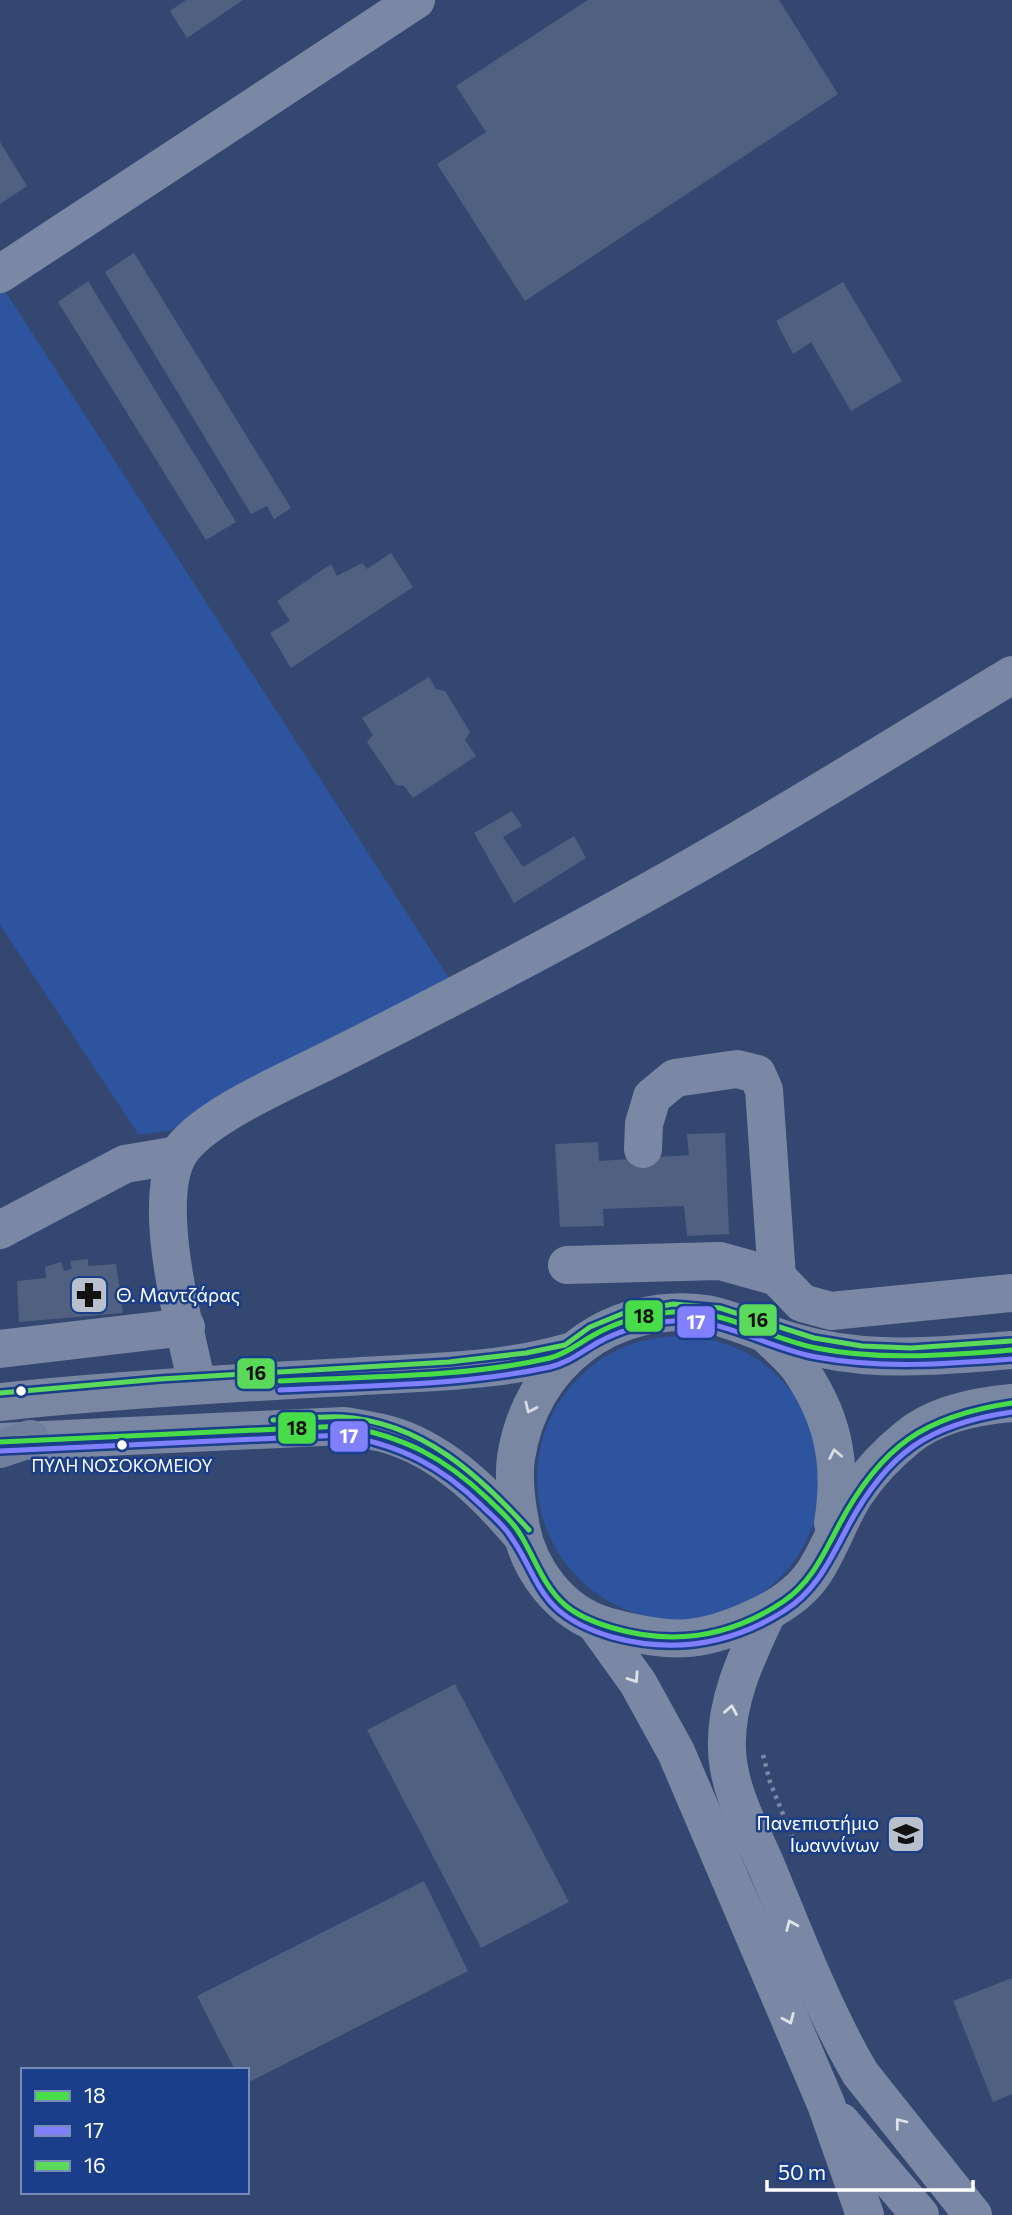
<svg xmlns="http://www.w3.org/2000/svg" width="1012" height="2215" font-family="Commissioner,sans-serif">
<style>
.green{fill:#2e54a0}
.building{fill:#506080}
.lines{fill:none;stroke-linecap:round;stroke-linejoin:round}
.path{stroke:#7a88a5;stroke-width:4.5;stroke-dasharray:3.5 5;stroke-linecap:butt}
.minor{stroke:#7a88a5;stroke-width:38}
.major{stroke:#7987a3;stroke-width:38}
.highway{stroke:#707f9c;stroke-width:38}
.bus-1-casing{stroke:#1a3e89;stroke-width:10}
.bus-2-casing{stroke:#1a3e89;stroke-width:10}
.bus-3-casing{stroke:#1a3e89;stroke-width:10}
.bus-1{stroke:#48dd48;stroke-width:5}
.bus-2{stroke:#8080ff;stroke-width:5}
.bus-3{stroke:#5ad95a;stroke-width:5}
.oneway{stroke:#d7dbe3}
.oneway2{stroke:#dee1e8}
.bus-dot{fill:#fff;stroke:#1a3e89;stroke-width:2.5}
.labels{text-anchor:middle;stroke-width:5;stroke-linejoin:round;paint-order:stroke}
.bus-label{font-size:17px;fill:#fff;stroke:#1a3e89}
.poi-label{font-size:19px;fill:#fff;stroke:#1a3e89;text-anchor:start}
.line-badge{stroke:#1a3e89;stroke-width:2.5}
.badge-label{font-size:19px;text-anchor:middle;font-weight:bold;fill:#fff}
.pale-badge-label{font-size:19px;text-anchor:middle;font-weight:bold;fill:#111}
</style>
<rect width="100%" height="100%" fill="#334770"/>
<!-- green -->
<g class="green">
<path d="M 3,288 L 454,986 L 169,1131 L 139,1135 L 0,925 L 0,290 Z"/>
<circle cx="679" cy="1478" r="142"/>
</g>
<!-- building -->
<g class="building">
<path d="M 186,0 L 243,0 L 187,38 L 170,11 Z"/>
<path d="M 588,0 L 779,0 L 838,94 L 525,301 L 437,164 L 486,132 L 456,86 Z"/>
<path d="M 0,142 L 27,186 L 0,204 Z"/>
<path d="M 134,253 L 291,508 L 274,519 L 267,506 L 251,514 L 105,272 Z"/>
<path d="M 88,281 L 236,522 L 206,540 L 58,302 Z"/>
<path d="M 843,282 L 902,381 L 851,411 L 811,342 L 793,354 L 776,321 Z"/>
<path d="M 391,553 L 413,587 L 291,668 L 270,633 L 290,621 L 277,601 L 331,564 L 337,576 L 362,563 L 367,569 Z"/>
<path d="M 429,677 L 436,689 L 445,691 L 470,732 L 465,740 L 476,756 L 413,798 L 404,786 L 396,785 L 367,742 L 373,735 L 362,718 Z"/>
<path d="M 512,811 L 522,826 L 503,837 L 523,867 L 574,836 L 586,858 L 514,903 L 474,833 Z"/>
<path d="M 725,1133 L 729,1234 L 687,1236 L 684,1206 L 603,1209 L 604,1226 L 560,1227 L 555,1144 L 598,1142 L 599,1161 L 689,1155 L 687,1134 Z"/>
<path d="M 88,1259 L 88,1266 L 116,1264 L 123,1313 L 19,1322 L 17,1281 L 46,1278 L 45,1267 L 61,1262 L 64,1271 L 72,1269 L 70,1261 Z"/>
<path d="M 455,1684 L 569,1902 L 481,1948 L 367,1730 Z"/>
<path d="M 424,1881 L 468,1971 L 247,2083 L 247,2070 L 235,2070 L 197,1996 Z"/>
<path d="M 1012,1978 L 1012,2094 L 993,2102 L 953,2001 Z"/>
</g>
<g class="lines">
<!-- path -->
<path class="path" d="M 763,1755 L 770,1782 L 793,1839"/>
<!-- minor -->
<g class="minor">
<path d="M 0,274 L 416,0"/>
<path d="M 643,1149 L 644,1124 L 652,1097 L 675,1078 L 737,1069 L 757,1074 L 764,1090 L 777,1277"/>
<path d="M 0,1230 L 125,1164 L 178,1155"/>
<path d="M 567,1265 L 720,1261 L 777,1277 L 802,1303 L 831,1311 L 1012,1293"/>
<path d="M 0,1349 L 186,1327"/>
<path d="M 197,1385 C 185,1328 151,1206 178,1155 C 200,1117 294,1078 335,1057 C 464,992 592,925 718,852 C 817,795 914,734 1012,675"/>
<path d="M 767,1613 C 747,1656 725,1701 727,1749 C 728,1791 752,1832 768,1870 C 796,1938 823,2009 860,2073 L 973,2215"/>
<path d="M 595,1623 L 638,1683 L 676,1752 L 826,2104 L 865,2215"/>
<path d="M 841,2122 L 920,2215"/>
</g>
<!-- major -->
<g class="major">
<path d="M 766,1334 C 776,1344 788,1354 797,1365 C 833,1415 843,1463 833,1523"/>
<path d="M 1012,1350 C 962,1354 912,1359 863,1355 C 831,1352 798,1345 768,1334 C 747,1327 728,1318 706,1314 C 611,1301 530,1363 516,1458 C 513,1479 516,1501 520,1522 C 527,1568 560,1613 606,1626 C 669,1643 698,1645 757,1617 C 777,1608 800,1593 813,1574 C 830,1549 839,1519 855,1494 C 870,1472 888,1453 908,1437 C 936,1414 977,1406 1012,1403"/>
<path d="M 0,1402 C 115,1390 231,1383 347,1377 C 420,1372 498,1373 569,1352"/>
<path d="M 0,1442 L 344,1426 C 362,1429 379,1431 396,1437 C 448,1455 488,1496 522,1536"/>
</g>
<!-- highway -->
<path class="highway" d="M 0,1449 L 30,1439"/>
<!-- bus-1 casing -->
<g class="bus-1-casing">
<g id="bus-1">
<path d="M 280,1381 C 369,1376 462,1378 550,1358 C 566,1354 578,1344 592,1336 C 616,1322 645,1314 673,1312 C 724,1309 767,1338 816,1348 C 880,1361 947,1355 1012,1350"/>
<path d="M 0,1442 L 344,1426 C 404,1437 444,1457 488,1499 C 499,1510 512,1520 520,1534 C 535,1558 543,1586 565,1605 C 579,1617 596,1623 613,1628 C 674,1646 731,1637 784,1601 C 811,1583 824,1553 839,1525 C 881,1446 924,1416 1012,1403"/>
</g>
</g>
<!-- bus-2 casing -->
<g class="bus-2-casing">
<g id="bus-2">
<path d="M 280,1390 C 370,1385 462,1386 550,1367 C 568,1363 581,1352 597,1343 C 620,1330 647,1323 673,1321 C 724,1318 767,1348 816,1357 C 881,1369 947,1364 1012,1359"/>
<path d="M 0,1451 L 343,1435 C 401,1446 440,1465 482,1506 C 492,1516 504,1525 511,1537 C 528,1560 535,1588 556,1608 C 572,1623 592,1631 612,1637 C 674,1654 730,1645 784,1611 C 816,1591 830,1560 847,1528 C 887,1453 928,1424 1012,1412"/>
</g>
</g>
<!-- bus-3 casing -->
<g class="bus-3-casing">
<g id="bus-3">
<path d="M 0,1393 L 160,1379 L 449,1362 L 526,1353 L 565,1345 L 590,1327 L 624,1313 L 673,1304 L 720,1308 L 814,1338 L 862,1346 L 911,1348 L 1011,1341"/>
<path d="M 273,1420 C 296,1419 319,1416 342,1417 C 421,1422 478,1474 529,1530"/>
</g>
</g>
<!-- bus-1 -->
<use href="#bus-1" class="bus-1"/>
<!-- bus-2 -->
<use href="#bus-2" class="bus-2"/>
<!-- bus-3 -->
<use href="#bus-3" class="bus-3"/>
</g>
<!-- one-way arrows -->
<defs><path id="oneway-chevron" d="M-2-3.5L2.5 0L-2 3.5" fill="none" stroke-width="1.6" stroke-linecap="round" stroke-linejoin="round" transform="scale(1.75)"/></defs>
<g class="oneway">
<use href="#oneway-chevron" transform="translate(530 1408) rotate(115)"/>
<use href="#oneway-chevron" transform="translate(835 1454) rotate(-101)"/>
</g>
<g class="oneway2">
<use href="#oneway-chevron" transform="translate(634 1678) rotate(56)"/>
<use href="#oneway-chevron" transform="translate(731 1710) rotate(-80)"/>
<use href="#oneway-chevron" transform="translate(791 1925) rotate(-113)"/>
<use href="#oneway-chevron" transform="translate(789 2019) rotate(67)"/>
<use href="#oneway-chevron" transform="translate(900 2123) rotate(-128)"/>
</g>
<!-- icons -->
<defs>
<g id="pharmacy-square" transform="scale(2.0125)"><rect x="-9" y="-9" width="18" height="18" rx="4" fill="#b8bfcd" stroke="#1a3e89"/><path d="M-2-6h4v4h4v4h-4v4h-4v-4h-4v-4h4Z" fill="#111"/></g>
<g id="university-square" transform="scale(2.0125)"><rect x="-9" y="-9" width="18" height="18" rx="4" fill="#b8bfcd" stroke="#1a3e89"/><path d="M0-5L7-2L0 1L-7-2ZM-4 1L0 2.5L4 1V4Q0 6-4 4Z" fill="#111"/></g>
</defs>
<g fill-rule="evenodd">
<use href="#pharmacy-square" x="89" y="1295"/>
<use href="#university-square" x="906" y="1834"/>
</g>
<!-- markers -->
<g class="bus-dot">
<circle cx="21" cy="1391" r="6"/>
<circle cx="122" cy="1445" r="6"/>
</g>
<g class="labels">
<!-- bus labels -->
<g class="bus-label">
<text x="122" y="1472">ΠΥΛΗ ΝΟΣΟΚΟΜΕΙΟΥ</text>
</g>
<!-- poi labels -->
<g class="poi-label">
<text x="116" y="1302">Θ. Μαντζάρας</text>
<text x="879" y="1830" text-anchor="end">Πανεπιστήμιο<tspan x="879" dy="22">Ιωαννίνων</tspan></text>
</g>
</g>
<g class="line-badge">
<rect x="624" y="1299" width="40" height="34" rx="7" fill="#48dd48"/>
<rect x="738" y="1303" width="40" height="34" rx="7" fill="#5ad95a"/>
<rect x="676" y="1305" width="40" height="34" rx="7" fill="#8080ff"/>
<rect x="236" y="1357" width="40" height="33" rx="7" fill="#5ad95a"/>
<rect x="277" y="1411" width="40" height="34" rx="7" fill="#48dd48"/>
<rect x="329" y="1420" width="40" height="33" rx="7" fill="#8080ff"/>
</g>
<g class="badge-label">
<text x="696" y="1329">17</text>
<text x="349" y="1443">17</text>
</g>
<g class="pale-badge-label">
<text x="644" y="1323">18</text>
<text x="758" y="1327">16</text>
<text x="256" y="1380">16</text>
<text x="297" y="1435">18</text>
</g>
<!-- legend -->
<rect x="21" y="2068" width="228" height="126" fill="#1a3e89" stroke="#768bb8" stroke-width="2"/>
<rect x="35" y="2091" width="35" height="10" fill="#48dd48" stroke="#768bb8" stroke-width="2"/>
<text x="84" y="2103" font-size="21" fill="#ffffff">18</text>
<rect x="35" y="2126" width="35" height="10" fill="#8080ff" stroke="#768bb8" stroke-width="2"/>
<text x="84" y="2138" font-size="21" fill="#ffffff">17</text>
<rect x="35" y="2161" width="35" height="10" fill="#5ad95a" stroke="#768bb8" stroke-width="2"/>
<text x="84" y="2173" font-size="21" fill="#ffffff">16</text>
<!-- scale -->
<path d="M767 2180v10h206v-10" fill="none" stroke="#ffffff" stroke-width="3.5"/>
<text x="778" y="2180" font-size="21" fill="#ffffff" stroke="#1a3e89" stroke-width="5" paint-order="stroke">50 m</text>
</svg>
